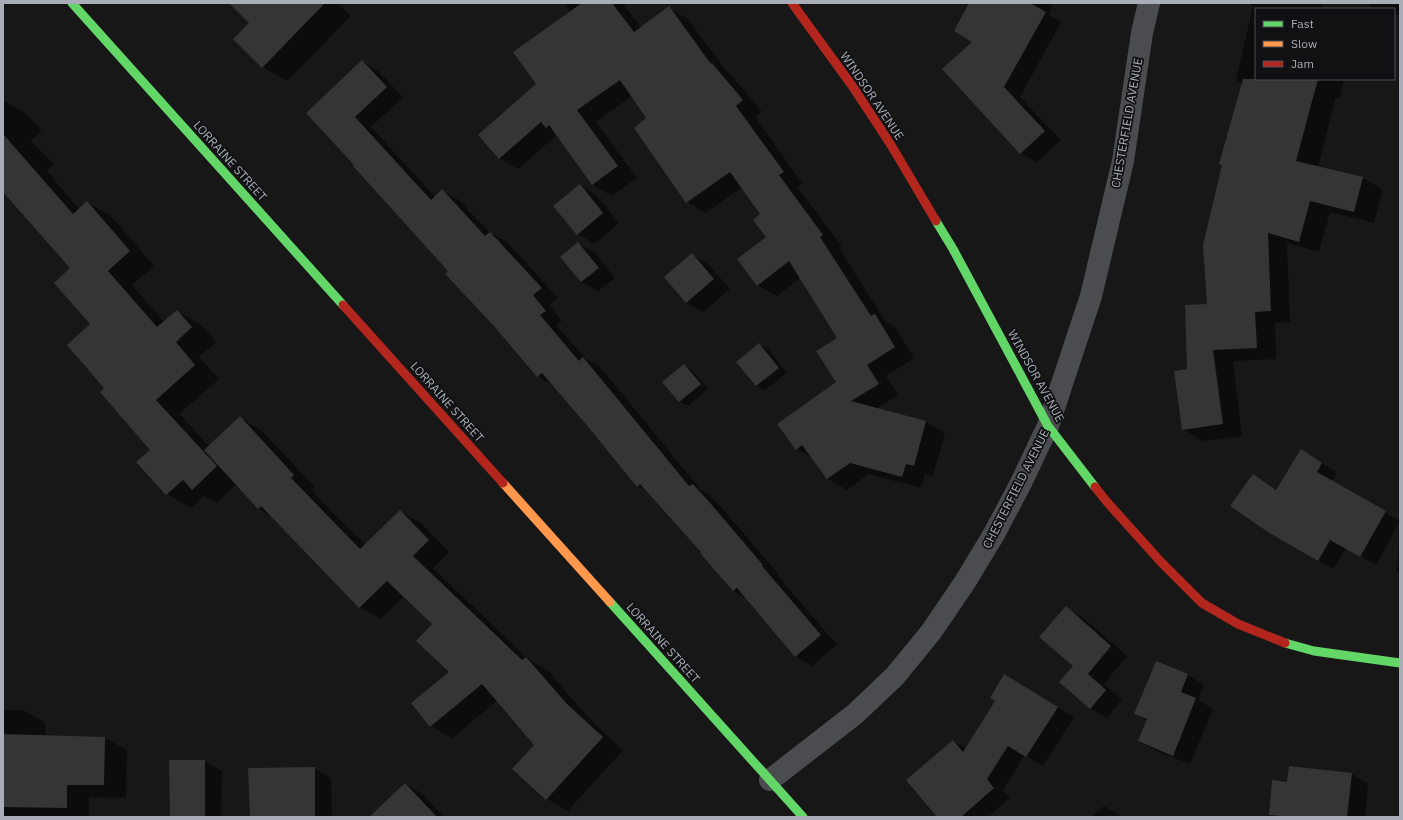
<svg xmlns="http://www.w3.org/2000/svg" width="1403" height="820" font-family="'IBM Plex Sans',sans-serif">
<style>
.shadow{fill:#0007}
.building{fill:#353536}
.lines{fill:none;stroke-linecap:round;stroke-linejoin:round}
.street{stroke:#4b4c50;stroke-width:22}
.fast{stroke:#63d668;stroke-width:9}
.slow{stroke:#ff974d;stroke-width:9}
.jam{stroke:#b3261e;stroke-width:9}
.labels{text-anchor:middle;stroke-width:3.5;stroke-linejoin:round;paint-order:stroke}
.street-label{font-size:12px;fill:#a8adb8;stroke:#111113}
</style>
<rect width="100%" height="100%" fill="#171717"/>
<!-- shadow -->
<g class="shadow">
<path d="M 231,3 L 338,3 L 351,16 L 287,81 L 262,67 L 251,23 Z"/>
<path d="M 564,3 L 626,3 L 624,5 L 641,28 L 669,8 L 688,19 L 728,73 L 731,75 L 762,112 L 755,117 L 802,183 L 797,187 L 842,246 L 839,248 L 885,321 L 894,326 L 914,358 L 886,376 L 898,395 L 876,409 L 926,422 L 945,433 L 933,476 L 925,474 L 921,488 L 869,474 L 847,490 L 828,479 L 813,458 L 797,449 L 837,382 L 839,338 L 801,277 L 777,296 L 757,285 L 768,237 L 762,214 L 742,187 L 706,213 L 687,202 L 648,118 L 632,96 L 596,122 L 637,178 L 612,196 L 593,185 L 557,135 L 518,169 L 499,158 L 537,85 L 571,12 Z"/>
<path d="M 970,3 L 1053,3 L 1049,15 L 1061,22 L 1020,97 L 1061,140 L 1037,162 L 1021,153 L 973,42 Z"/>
<path d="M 1250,3 L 1323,3 L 1322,9 L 1256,9 L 1256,79 L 1344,79 L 1340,98 L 1336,97 L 1318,167 L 1363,178 L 1383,190 L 1374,223 L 1330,212 L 1319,252 L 1287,243 L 1290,322 L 1275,323 L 1276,359 L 1233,361 L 1242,436 L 1203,441 L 1183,429 L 1188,370 L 1208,305 L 1242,83 L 1236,80 L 1253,6 L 1249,4 Z"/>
<path d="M 1369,3 L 1400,3 L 1400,15 L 1394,14 L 1394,9 L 1374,9 L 1369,6 Z"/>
<path d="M 362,61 L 378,71 L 403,97 L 371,127 L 435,197 L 442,190 L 459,200 L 490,233 L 507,242 L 558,298 L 549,305 L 562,321 L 556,325 L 585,358 L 600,367 L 700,489 L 709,495 L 728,515 L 779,575 L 778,576 L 837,645 L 812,666 L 795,656 L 748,599 L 733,591 L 702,552 L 650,493 L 638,486 L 554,386 L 538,376 L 449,271 L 355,165 L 307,113 Z"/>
<path d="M 3,100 L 25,113 L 42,131 L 31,141 L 54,164 L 47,171 L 79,209 L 87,202 L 111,216 L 154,266 L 132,285 L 164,322 L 177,311 L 201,325 L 216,342 L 199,357 L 219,379 L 179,414 L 209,446 L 240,418 L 261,430 L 315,487 L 311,490 L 365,545 L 400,511 L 421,523 L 449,552 L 433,568 L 528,659 L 547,670 L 588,717 L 623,750 L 568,811 L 547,799 L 514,769 L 535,745 L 497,701 L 452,738 L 431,726 L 450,672 L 434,624 L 404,596 L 381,619 L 360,607 L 273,517 L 259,509 L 236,484 L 217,503 L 204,496 L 191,508 L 167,494 L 151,450 L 106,388 L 91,324 L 72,268 L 3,190 Z"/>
<path d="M 580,185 L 596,195 L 619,223 L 594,244 L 578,234 Z"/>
<path d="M 578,243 L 595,253 L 615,278 L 598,291 L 582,282 L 561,257 Z"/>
<path d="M 692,255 L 708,264 L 730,289 L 703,312 L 686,302 Z"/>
<path d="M 759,344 L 768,349 L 787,373 L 765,390 L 757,386 L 738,362 Z"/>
<path d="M 684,365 L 692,370 L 708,389 L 688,406 L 680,402 L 663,382 Z"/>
<path d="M 1316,460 L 1337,472 L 1332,481 L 1400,521 L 1376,565 L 1346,548 L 1333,569 L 1268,531 L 1253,475 L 1277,490 Z"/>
<path d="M 1400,533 L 1400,574 L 1396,572 Z"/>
<path d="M 1066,608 L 1082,617 L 1127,656 L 1104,684 L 1122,700 L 1107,718 L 1090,708 L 1074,666 Z"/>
<path d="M 1157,663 L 1188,675 L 1204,685 L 1198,700 L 1213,709 L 1190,764 L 1156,751 L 1139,741 L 1147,721 L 1136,714 Z"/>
<path d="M 1021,685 L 1074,717 L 1043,766 L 1025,755 L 1003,790 L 1010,798 L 988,817 L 938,817 L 953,741 L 966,748 Z"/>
<path d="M 3,710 L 23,710 L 45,722 L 46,736 L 105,738 L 127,750 L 126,798 L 89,797 L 89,817 L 3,817 Z"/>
<path d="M 205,761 L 222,771 L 221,817 L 171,817 Z"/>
<path d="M 314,768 L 331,778 L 332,817 L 251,817 Z"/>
<path d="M 1352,774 L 1368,784 L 1365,817 L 1277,817 L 1270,813 Z"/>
<path d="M 406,784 L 422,794 L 444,817 L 387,817 Z"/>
<path d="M 1104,806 L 1123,817 L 1091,817 Z"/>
</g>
<!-- building -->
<g class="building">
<path d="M 229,3 L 325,3 L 262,68 L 233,39 L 249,23 Z"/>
<path d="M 582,3 L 612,3 L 634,32 L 669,6 L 711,64 L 712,63 L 743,100 L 736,106 L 784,172 L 779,175 L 823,235 L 820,237 L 871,316 L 875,314 L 895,347 L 867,365 L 879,384 L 851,401 L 926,421 L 914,466 L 906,464 L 902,477 L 850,463 L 827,479 L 802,445 L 796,450 L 777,424 L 836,382 L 816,351 L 837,338 L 789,261 L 757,286 L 737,259 L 766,237 L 753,220 L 760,214 L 730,172 L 686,203 L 634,128 L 646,118 L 620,80 L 577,110 L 618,166 L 592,185 L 549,125 L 546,128 L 541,122 L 499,159 L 478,135 L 536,84 L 513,52 Z"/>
<path d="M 969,3 L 1030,3 L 1046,12 L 1004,87 L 1045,131 L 1020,154 L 942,69 L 972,42 L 954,31 Z"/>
<path d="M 362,60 L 387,87 L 355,117 L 431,200 L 442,189 L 485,236 L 490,232 L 542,288 L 533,295 L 546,311 L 540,315 L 579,361 L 583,357 L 689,486 L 693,484 L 711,504 L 763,565 L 762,566 L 821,635 L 795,657 L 737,588 L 733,591 L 700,553 L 701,552 L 640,484 L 637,487 L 590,429 L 542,373 L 537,377 L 494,326 L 445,274 L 448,271 L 353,166 L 354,165 L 306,113 Z"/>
<path d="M 1243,79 L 1318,79 L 1296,161 L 1363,177 L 1354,212 L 1310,201 L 1299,242 L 1268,233 L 1271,311 L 1255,312 L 1257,348 L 1213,350 L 1223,424 L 1182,430 L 1174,371 L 1187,369 L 1185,305 L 1207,304 L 1203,245 L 1222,165 L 1219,164 Z"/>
<path d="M 3,134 L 73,214 L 87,201 L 130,251 L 108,271 L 157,327 L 177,310 L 192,327 L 176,342 L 195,365 L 156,400 L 217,466 L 192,490 L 183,480 L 166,495 L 136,462 L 150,450 L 100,392 L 104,388 L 67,345 L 90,324 L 54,283 L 70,268 L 3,192 Z"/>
<path d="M 580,184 L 603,213 L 577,235 L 553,206 Z"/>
<path d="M 578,242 L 599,268 L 581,282 L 560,257 Z"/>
<path d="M 692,253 L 714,279 L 686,303 L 664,277 Z"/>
<path d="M 759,343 L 779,368 L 756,386 L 736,362 Z"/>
<path d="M 684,364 L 701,384 L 679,402 L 662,382 Z"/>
<path d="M 240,416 L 294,475 L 291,478 L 360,549 L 400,510 L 429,540 L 413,556 L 522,660 L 526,657 L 567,704 L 603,737 L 546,800 L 512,769 L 534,745 L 482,684 L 430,727 L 411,703 L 449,672 L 416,641 L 432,624 L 387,581 L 359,608 L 261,506 L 258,509 L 204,450 Z"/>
<path d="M 1301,449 L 1322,463 L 1317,472 L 1386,511 L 1360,557 L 1330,540 L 1318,561 L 1268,532 L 1230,506 L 1253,474 L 1276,490 Z"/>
<path d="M 1066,606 L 1111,646 L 1088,674 L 1106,690 L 1090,709 L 1059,682 L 1073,666 L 1039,637 Z"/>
<path d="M 1156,661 L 1188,674 L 1181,692 L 1196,698 L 1173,756 L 1138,741 L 1147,719 L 1134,714 Z"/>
<path d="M 1004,674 L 1058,707 L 1026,757 L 1008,746 L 987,779 L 994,788 L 961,817 L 937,817 L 906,780 L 953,740 L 963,752 L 995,701 L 990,698 Z"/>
<path d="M 3,734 L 105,737 L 104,785 L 67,785 L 67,808 L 3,807 Z"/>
<path d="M 169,760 L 205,760 L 205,817 L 170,817 Z"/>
<path d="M 1289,766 L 1352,773 L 1347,817 L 1291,817 L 1269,815 L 1272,780 L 1287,782 Z"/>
<path d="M 315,767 L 315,817 L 250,817 L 248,768 Z"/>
<path d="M 405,783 L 437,817 L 369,817 Z"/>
</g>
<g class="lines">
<!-- street -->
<path class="street" d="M 770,780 L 855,714 L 895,676 L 931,632 L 965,582 L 994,534 L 1021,483 L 1048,426 L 1091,296 L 1123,161 L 1142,33 L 1149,3"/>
<!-- fast -->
<g class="fast">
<path d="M 72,3 L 343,305"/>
<path d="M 936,221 L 953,249 L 1048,426 L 1095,487"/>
<path d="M 610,602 L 803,817"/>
<path d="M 1285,643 L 1314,651 L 1400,663"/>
</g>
<!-- slow -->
<path class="slow" d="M 503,483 L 610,602"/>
<!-- jam -->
<g class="jam">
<path d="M 792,3 L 853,87 L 891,145 L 936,221"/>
<path d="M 343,305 L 503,483"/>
<path d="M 1095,487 L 1107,502 L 1160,561 L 1202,603 L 1238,624 L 1285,643"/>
</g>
</g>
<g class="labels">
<!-- street labels -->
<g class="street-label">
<text transform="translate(872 96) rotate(56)" y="4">WINDSOR AVENUE</text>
<text transform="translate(1127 123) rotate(-80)" y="4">CHESTERFIELD AVENUE</text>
<text transform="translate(230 161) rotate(48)" y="4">LORRAINE STREET</text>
<text transform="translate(1036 376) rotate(61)" y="4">WINDSOR AVENUE</text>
<text transform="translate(447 402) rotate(48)" y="4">LORRAINE STREET</text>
<text transform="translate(1016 489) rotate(-63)" y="4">CHESTERFIELD AVENUE</text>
<text transform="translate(663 643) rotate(48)" y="4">LORRAINE STREET</text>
</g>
</g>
<!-- border -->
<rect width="1403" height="820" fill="none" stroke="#a8adb8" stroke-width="8"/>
<!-- legend -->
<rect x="1255" y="8" width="140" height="72" fill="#111113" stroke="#4d4f55"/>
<rect x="1263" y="21" width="20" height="6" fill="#63d668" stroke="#4d4f55"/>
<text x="1291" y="28" font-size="12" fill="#a8adb8">Fast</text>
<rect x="1263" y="41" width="20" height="6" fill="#ff974d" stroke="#4d4f55"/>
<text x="1291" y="48" font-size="12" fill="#a8adb8">Slow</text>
<rect x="1263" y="61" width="20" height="6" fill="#b3261e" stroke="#4d4f55"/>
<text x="1291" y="68" font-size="12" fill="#a8adb8">Jam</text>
</svg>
